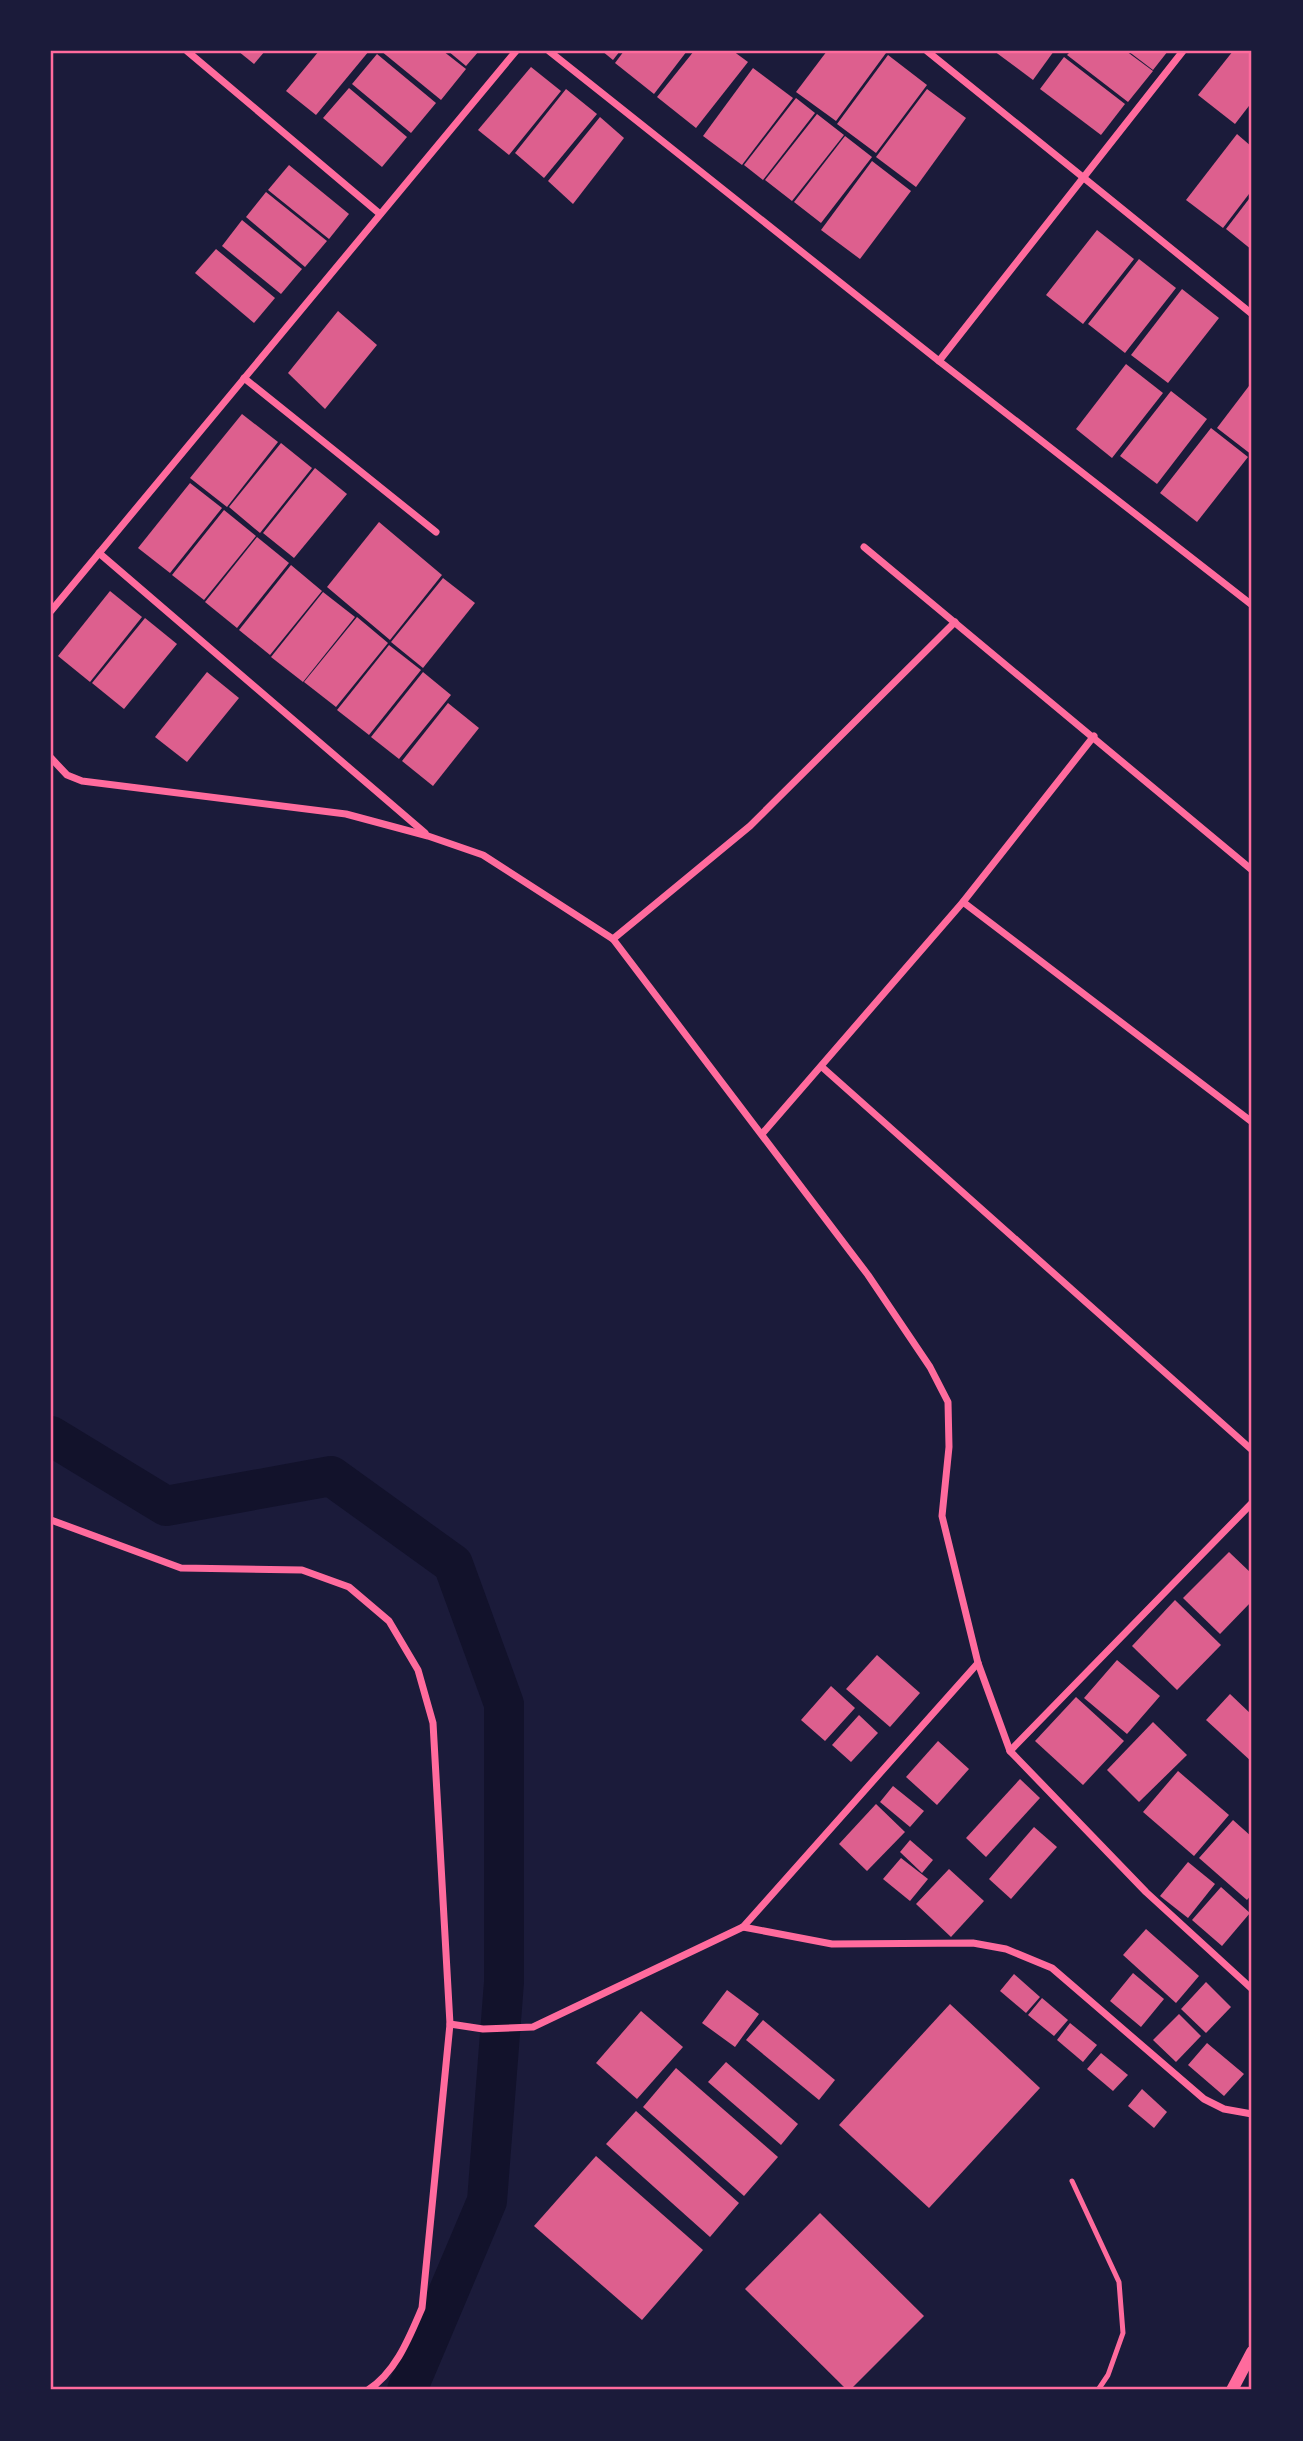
<svg xmlns="http://www.w3.org/2000/svg" width="1303" height="2441" font-family="Roboto,sans-serif">
<style>
.lines{fill:none;stroke-linecap:round;stroke-linejoin:round}
.canal{stroke:#12122b;stroke-width:40}
.building{fill:#dd5f8e}
.service{stroke:#ff6b9d;stroke-width:5}
.minor{stroke:#ff6b9d;stroke-width:7}
.tertiary{stroke:#ff6b9d;stroke-width:12}
.neatline{fill:none;stroke:#ff6b9d;stroke-width:2.5}
</style>
<rect width="100%" height="100%" fill="#1b1b3a"/>
<g class="lines">
<!-- canal -->
<path class="canal" d="M 51,1436 L 166,1506 L 331,1476 L 453,1564 L 504,1704 L 504,1982 L 487,2201 L 407,2390"/>
</g>
<!-- building -->
<g class="building">
<path d="M 238,51 L 265,51 L 254,64 Z"/>
<path d="M 319,51 L 369,51 L 316,115 L 286,91 Z"/>
<path d="M 381,51 L 443,51 L 466,69 L 441,100 Z"/>
<path d="M 448,51 L 479,51 L 466,66 Z"/>
<path d="M 602,51 L 620,51 L 613,60 Z"/>
<path d="M 624,51 L 687,51 L 654,94 L 615,63 Z"/>
<path d="M 694,51 L 733,51 L 748,62 L 696,128 L 657,97 Z"/>
<path d="M 827,51 L 883,51 L 886,53 L 836,121 L 796,92 Z"/>
<path d="M 994,51 L 1054,51 L 1033,80 Z"/>
<path d="M 1071,51 L 1126,51 L 1153,71 L 1128,102 L 1067,55 Z"/>
<path d="M 1128,51 L 1168,51 L 1153,70 Z"/>
<path d="M 1233,51 L 1252,51 L 1252,102 L 1235,124 L 1198,95 Z"/>
<path d="M 377,54 L 436,103 L 411,133 L 352,84 Z"/>
<path d="M 888,55 L 927,85 L 876,153 L 837,124 Z"/>
<path d="M 1064,57 L 1125,104 L 1101,135 L 1040,89 Z"/>
<path d="M 531,67 L 561,91 L 509,155 L 478,130 Z"/>
<path d="M 753,68 L 793,98 L 742,165 L 703,136 Z"/>
<path d="M 349,88 L 407,137 L 382,167 L 323,118 Z"/>
<path d="M 566,89 L 597,114 L 544,178 L 515,153 Z"/>
<path d="M 927,89 L 966,118 L 916,187 L 876,157 Z"/>
<path d="M 796,98 L 815,113 L 763,180 L 744,165 Z"/>
<path d="M 817,114 L 844,135 L 792,201 L 765,180 Z"/>
<path d="M 600,117 L 624,138 L 573,204 L 548,181 Z"/>
<path d="M 1237,134 L 1252,147 L 1252,190 L 1223,228 L 1186,200 Z"/>
<path d="M 845,136 L 872,157 L 821,223 L 794,202 Z"/>
<path d="M 872,161 L 911,191 L 860,259 L 821,230 Z"/>
<path d="M 289,165 L 349,214 L 329,239 L 268,190 Z"/>
<path d="M 266,192 L 327,241 L 305,267 L 246,217 Z"/>
<path d="M 1252,195 L 1252,250 L 1226,229 Z"/>
<path d="M 242,220 L 302,269 L 281,294 L 222,246 Z"/>
<path d="M 1097,230 L 1134,259 L 1083,324 L 1046,295 Z"/>
<path d="M 216,249 L 275,298 L 254,323 L 195,273 Z"/>
<path d="M 1139,259 L 1176,288 L 1125,353 L 1088,324 Z"/>
<path d="M 1182,289 L 1219,318 L 1168,383 L 1131,355 Z"/>
<path d="M 338,311 L 377,345 L 325,409 L 288,373 Z"/>
<path d="M 1126,364 L 1163,393 L 1112,458 L 1076,429 Z"/>
<path d="M 1252,382 L 1252,455 L 1217,428 Z"/>
<path d="M 1171,391 L 1207,419 L 1157,484 L 1120,456 Z"/>
<path d="M 242,414 L 278,442 L 227,507 L 190,478 Z"/>
<path d="M 1211,428 L 1248,457 L 1197,522 L 1160,493 Z"/>
<path d="M 281,443 L 312,468 L 260,533 L 229,507 Z"/>
<path d="M 315,468 L 347,494 L 294,558 L 263,533 Z"/>
<path d="M 190,483 L 222,508 L 170,573 L 138,548 Z"/>
<path d="M 224,510 L 256,536 L 204,600 L 172,575 Z"/>
<path d="M 379,522 L 442,575 L 390,640 L 327,587 Z"/>
<path d="M 257,537 L 289,563 L 237,628 L 205,602 Z"/>
<path d="M 291,565 L 322,591 L 270,655 L 239,630 Z"/>
<path d="M 443,578 L 475,603 L 423,668 L 391,642 Z"/>
<path d="M 110,591 L 142,617 L 90,682 L 58,656 Z"/>
<path d="M 323,592 L 355,617 L 303,682 L 271,657 Z"/>
<path d="M 357,617 L 388,643 L 336,707 L 304,682 Z"/>
<path d="M 145,618 L 177,644 L 124,709 L 92,683 Z"/>
<path d="M 389,645 L 421,670 L 369,735 L 337,710 Z"/>
<path d="M 207,672 L 239,698 L 187,762 L 155,737 Z"/>
<path d="M 423,672 L 451,695 L 399,759 L 371,737 Z"/>
<path d="M 448,703 L 479,728 L 433,786 L 402,761 Z"/>
<path d="M 1229,1552 L 1252,1574 L 1252,1601 L 1220,1634 L 1183,1598 Z"/>
<path d="M 1175,1600 L 1221,1645 L 1177,1690 L 1132,1646 Z"/>
<path d="M 877,1655 L 920,1693 L 890,1727 L 846,1689 Z"/>
<path d="M 1117,1660 L 1160,1696 L 1127,1734 L 1084,1698 Z"/>
<path d="M 831,1686 L 855,1708 L 825,1741 L 801,1720 Z"/>
<path d="M 1230,1694 L 1252,1715 L 1252,1762 L 1206,1720 Z"/>
<path d="M 1076,1697 L 1124,1741 L 1083,1785 L 1035,1741 Z"/>
<path d="M 859,1715 L 878,1733 L 851,1762 L 832,1745 Z"/>
<path d="M 1153,1722 L 1187,1755 L 1139,1802 L 1107,1770 Z"/>
<path d="M 938,1741 L 969,1769 L 937,1805 L 906,1777 Z"/>
<path d="M 1178,1771 L 1229,1815 L 1194,1856 L 1143,1812 Z"/>
<path d="M 1020,1779 L 1040,1798 L 986,1857 L 966,1838 Z"/>
<path d="M 893,1786 L 924,1811 L 910,1827 L 880,1802 Z"/>
<path d="M 876,1804 L 905,1832 L 867,1871 L 839,1844 Z"/>
<path d="M 1233,1820 L 1252,1837 L 1252,1894 L 1247,1900 L 1199,1858 Z"/>
<path d="M 1034,1827 L 1057,1847 L 1011,1899 L 989,1879 Z"/>
<path d="M 910,1840 L 933,1860 L 922,1873 L 900,1852 Z"/>
<path d="M 901,1858 L 928,1879 L 910,1901 L 883,1879 Z"/>
<path d="M 1188,1862 L 1215,1884 L 1188,1918 L 1160,1896 Z"/>
<path d="M 949,1869 L 984,1901 L 951,1937 L 916,1904 Z"/>
<path d="M 1221,1887 L 1250,1913 L 1222,1946 L 1192,1920 Z"/>
<path d="M 1146,1929 L 1199,1976 L 1176,2003 L 1123,1955 Z"/>
<path d="M 1133,1973 L 1164,1999 L 1141,2027 L 1110,2001 Z"/>
<path d="M 1014,1974 L 1040,1997 L 1026,2013 L 1000,1991 Z"/>
<path d="M 1206,1982 L 1231,2007 L 1206,2033 L 1181,2009 Z"/>
<path d="M 727,1990 L 759,2014 L 735,2047 L 702,2023 Z"/>
<path d="M 1042,1998 L 1068,2020 L 1054,2036 L 1028,2015 Z"/>
<path d="M 950,2004 L 1040,2088 L 929,2208 L 839,2125 Z"/>
<path d="M 641,2011 L 683,2047 L 637,2099 L 596,2063 Z"/>
<path d="M 1179,2014 L 1201,2036 L 1176,2062 L 1153,2040 Z"/>
<path d="M 763,2020 L 835,2080 L 819,2100 L 746,2040 Z"/>
<path d="M 1070,2023 L 1097,2045 L 1083,2062 L 1057,2040 Z"/>
<path d="M 1207,2043 L 1244,2074 L 1224,2096 L 1188,2065 Z"/>
<path d="M 1101,2053 L 1128,2075 L 1113,2091 L 1087,2069 Z"/>
<path d="M 726,2062 L 798,2124 L 781,2145 L 708,2082 Z"/>
<path d="M 676,2068 L 778,2157 L 744,2196 L 643,2107 Z"/>
<path d="M 1142,2089 L 1167,2112 L 1154,2128 L 1128,2106 Z"/>
<path d="M 636,2111 L 739,2203 L 710,2237 L 606,2144 Z"/>
<path d="M 596,2156 L 703,2250 L 642,2320 L 534,2226 Z"/>
<path d="M 820,2213 L 924,2316 L 850,2390 L 847,2390 L 745,2289 Z"/>
</g>
<g class="lines">
<!-- service -->
<path class="service" d="M 1072,2181 L 1119,2282 L 1123,2333 L 1108,2375 L 1098,2390"/>
<!-- minor -->
<g class="minor">
<path d="M 187,51 L 380,214"/>
<path d="M 549,51 L 939,361 L 1252,605"/>
<path d="M 927,51 L 1252,314"/>
<path d="M 939,361 L 1183,51"/>
<path d="M 244,378 L 436,532"/>
<path d="M 864,547 L 1252,870"/>
<path d="M 99,553 L 425,833"/>
<path d="M 51,611 L 516,51"/>
<path d="M 51,758 L 67,775 L 82,781 L 346,814 L 428,836 L 483,855 L 613,939 L 868,1275 L 930,1367 L 948,1402 L 949,1447 L 942,1516 L 978,1663 L 1010,1751 L 1146,1892 L 1252,1989"/>
<path d="M 963,902 L 1252,1122"/>
<path d="M 613,939 L 750,826 L 955,622"/>
<path d="M 822,1067 L 1252,1450"/>
<path d="M 762,1134 L 963,902 L 1094,736"/>
<path d="M 51,1520 L 181,1568 L 302,1570 L 349,1587 L 389,1621 L 418,1670 L 433,1723 L 450,2024 L 422,2308 C 409,2338 396,2372 368,2390"/>
<path d="M 1010,1751 L 1252,1503"/>
<path d="M 743,1927 L 832,1944 L 973,1943 L 1006,1949 L 1052,1968 L 1204,2099 L 1224,2109 L 1252,2114"/>
<path d="M 450,2024 L 483,2029 L 533,2027 L 743,1927 L 978,1663"/>
</g>
<!-- tertiary -->
<path class="tertiary" d="M 1232,2390 L 1252,2352"/>
</g>
<!-- border -->
<rect width="1303" height="2441" fill="none" stroke="#1b1b3a" stroke-width="105"/>
<rect x="52" y="52" width="1198" height="2336" class="neatline"/>
</svg>
